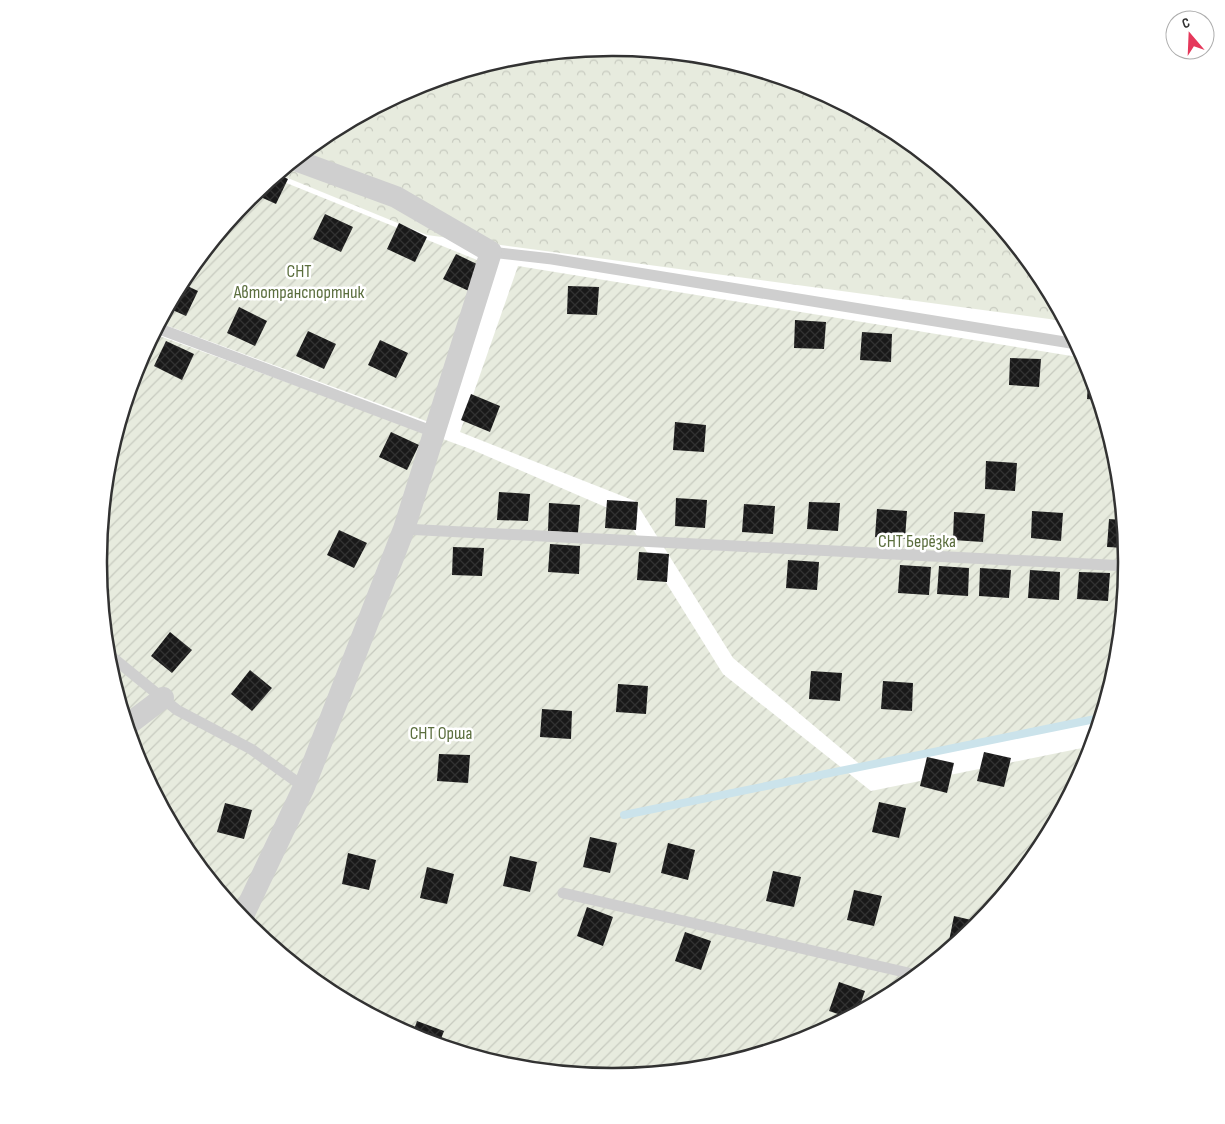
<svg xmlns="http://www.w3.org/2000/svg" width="1225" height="1124" font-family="'Sofia Sans Condensed',sans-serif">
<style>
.forest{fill:url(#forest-crowns)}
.garden{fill:url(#garden-furrows)}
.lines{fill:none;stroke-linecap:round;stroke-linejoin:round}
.stream{stroke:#cbe3eb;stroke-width:8}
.building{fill:url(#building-cross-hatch)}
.lane{stroke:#cfcfcf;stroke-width:11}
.street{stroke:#cfcfcf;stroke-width:22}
.labels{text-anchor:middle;stroke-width:5;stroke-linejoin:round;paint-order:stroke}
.park-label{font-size:18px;fill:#5b6e3e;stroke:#fff}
.rim{fill:none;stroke:#323232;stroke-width:2.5}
</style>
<defs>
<pattern id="forest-crowns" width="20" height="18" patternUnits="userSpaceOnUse" patternTransform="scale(1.25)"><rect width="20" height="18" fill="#e7ebde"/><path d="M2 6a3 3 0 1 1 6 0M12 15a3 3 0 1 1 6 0" fill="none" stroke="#c7cabf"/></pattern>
<pattern id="garden-furrows" width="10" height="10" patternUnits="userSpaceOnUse" patternTransform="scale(1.25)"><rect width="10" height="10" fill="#e7ebde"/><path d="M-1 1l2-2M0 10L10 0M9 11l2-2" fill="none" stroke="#c7cabf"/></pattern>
<pattern id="building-cross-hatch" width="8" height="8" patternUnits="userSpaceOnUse" patternTransform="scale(1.25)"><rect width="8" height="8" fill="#191919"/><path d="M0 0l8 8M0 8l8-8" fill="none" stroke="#323232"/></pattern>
</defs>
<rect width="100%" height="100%" fill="#fff"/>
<!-- forest -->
<path class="forest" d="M 613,48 L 713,57 L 810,87 L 899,134 L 977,198 L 1040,276 L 1064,321 L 427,235 L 278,174 L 327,134 L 416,87 L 512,57 Z"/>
<!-- garden -->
<g class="garden">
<path d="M 274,178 L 487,264 L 434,424 L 160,323 L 185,276 L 249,198 Z"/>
<path d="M 518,266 L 1084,358 L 1088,365 L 1117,462 L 1127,562 L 1117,663 L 1100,719 L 863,767 L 733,658 L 635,501 L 460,432 Z"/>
<path d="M 154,334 L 473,450 L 624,515 L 723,674 L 871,791 L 1092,746 L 1088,759 L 1040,848 L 976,926 L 898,990 L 809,1037 L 713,1067 L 612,1076 L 512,1067 L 415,1037 L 326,990 L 248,926 L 185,848 L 137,759 L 108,662 L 98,562 L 108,461 L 137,365 Z"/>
</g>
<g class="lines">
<!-- stream -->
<path class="stream" d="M 624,815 L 1100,718"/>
</g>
<!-- building -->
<g class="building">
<path d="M 278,174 L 288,179 L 276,204 L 254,194 Z"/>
<path d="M 325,214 L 353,227 L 341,252 L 313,239 Z"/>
<path d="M 399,223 L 427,237 L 415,262 L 387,249 Z"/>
<path d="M 456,254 L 483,267 L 471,292 L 443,279 Z"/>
<path d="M 181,283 L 198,291 L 186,316 L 168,308 Z"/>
<path d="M 568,286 L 599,287 L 597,315 L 567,314 Z"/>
<path d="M 239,307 L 267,321 L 255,346 L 227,333 Z"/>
<path d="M 795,320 L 826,322 L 824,349 L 794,348 Z"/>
<path d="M 308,331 L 336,344 L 324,369 L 296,356 Z"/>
<path d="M 862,332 L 892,334 L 891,362 L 860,360 Z"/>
<path d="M 380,340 L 408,353 L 396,378 L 368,365 Z"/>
<path d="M 166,341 L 194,354 L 182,380 L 154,366 Z"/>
<path d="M 1010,358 L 1041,359 L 1039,387 L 1009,385 Z"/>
<path d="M 1089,369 L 1098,400 L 1087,399 Z"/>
<path d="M 471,394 L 500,406 L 490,432 L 461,420 Z"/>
<path d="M 675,422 L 706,425 L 704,452 L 673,450 Z"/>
<path d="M 391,432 L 419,445 L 407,470 L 379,457 Z"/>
<path d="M 986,461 L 1017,463 L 1015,491 L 985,489 Z"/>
<path d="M 499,492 L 530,494 L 528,521 L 497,520 Z"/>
<path d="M 676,498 L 707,500 L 705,528 L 675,526 Z"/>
<path d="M 607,500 L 638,502 L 636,530 L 605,528 Z"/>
<path d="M 809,502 L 840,503 L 838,531 L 807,529 Z"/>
<path d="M 549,503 L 580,505 L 578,533 L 548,531 Z"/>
<path d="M 744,504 L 775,506 L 773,534 L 742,532 Z"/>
<path d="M 877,509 L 907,511 L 905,539 L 875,537 Z"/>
<path d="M 1032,511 L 1063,513 L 1061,541 L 1031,538 Z"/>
<path d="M 954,512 L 985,514 L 983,542 L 953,540 Z"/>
<path d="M 1109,519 L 1123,520 L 1126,548 L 1107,547 Z"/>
<path d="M 339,530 L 367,543 L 354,568 L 327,555 Z"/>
<path d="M 550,544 L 580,546 L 579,574 L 548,572 Z"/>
<path d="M 453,547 L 484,548 L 482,576 L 452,575 Z"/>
<path d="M 639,552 L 669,554 L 667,582 L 637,580 Z"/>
<path d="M 788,560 L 819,562 L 817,590 L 786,588 Z"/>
<path d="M 900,565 L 931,567 L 929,595 L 898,593 Z"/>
<path d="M 939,566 L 969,568 L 968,596 L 937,594 Z"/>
<path d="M 980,568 L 1011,570 L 1009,598 L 979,596 Z"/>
<path d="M 1030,570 L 1060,572 L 1059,600 L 1028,598 Z"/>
<path d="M 1079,572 L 1110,573 L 1108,601 L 1077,599 Z"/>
<path d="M 170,632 L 192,650 L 172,673 L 151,656 Z"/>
<path d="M 250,670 L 272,688 L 252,711 L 231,694 Z"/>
<path d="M 811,671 L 842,673 L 840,701 L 809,699 Z"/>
<path d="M 883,681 L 913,683 L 912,711 L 881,709 Z"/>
<path d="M 618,684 L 648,686 L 646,714 L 616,712 Z"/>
<path d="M 542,709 L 572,711 L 571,739 L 540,737 Z"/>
<path d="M 984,752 L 1011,758 L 1004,787 L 977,781 Z"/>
<path d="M 439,754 L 470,755 L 468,783 L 437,781 Z"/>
<path d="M 927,757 L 954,763 L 947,793 L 920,786 Z"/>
<path d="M 879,802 L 906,808 L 899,838 L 872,832 Z"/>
<path d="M 225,803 L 252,810 L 244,839 L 217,832 Z"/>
<path d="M 590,837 L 617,843 L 610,873 L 583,867 Z"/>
<path d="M 668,843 L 695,850 L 688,880 L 661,873 Z"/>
<path d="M 348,853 L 376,860 L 369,890 L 342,884 Z"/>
<path d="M 510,856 L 537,862 L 530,892 L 503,886 Z"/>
<path d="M 427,867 L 454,874 L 447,904 L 420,898 Z"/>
<path d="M 773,871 L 801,877 L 794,907 L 766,901 Z"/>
<path d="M 854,890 L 882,896 L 874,926 L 847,920 Z"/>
<path d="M 587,907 L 613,917 L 603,946 L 577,936 Z"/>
<path d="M 954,916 L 980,922 L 951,946 L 948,946 Z"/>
<path d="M 685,932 L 711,941 L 701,970 L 675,961 Z"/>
<path d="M 839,982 L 865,991 L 858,1011 L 847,1017 L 829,1011 Z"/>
<path d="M 356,1004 L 368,1009 L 367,1012 L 355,1005 Z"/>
<path d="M 417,1021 L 444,1031 L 439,1044 L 412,1035 Z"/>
<path d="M 493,1054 L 519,1063 L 517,1067 L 490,1060 Z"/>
</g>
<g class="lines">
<!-- lane -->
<g class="lane">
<path d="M 491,252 L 552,259 L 1077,344"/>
<path d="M 157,328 L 434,432"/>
<path d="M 404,529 L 1127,566"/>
<path d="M 107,653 L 177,710 L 251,749 L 304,787"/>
<path d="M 563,893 L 917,975"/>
</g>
<!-- street -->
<g class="street">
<path d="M 127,724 L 130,723 L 163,698"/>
<path d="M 242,918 L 304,787 L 404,529 L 491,252 L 396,197 L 295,160"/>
</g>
</g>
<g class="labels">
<!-- park labels -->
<g class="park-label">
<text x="299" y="277">СНТ<tspan x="299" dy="21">Автотранспортник</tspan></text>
<text x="917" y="547">СНТ Берёзка</text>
<text x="441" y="739">СНТ Орша</text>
</g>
</g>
<!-- crop -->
<path d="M0 0H1225V1124H0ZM612 56H613A505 505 0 0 1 1118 561V563A505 505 0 0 1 613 1068H612A505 505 0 0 1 107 563V561A505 505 0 0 1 612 56Z" fill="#fff" fill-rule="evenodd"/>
<path class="rim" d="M612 56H613A505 505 0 0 1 1118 561V563A505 505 0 0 1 613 1068H612A505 505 0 0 1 107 563V561A505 505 0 0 1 612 56Z"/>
<!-- north arrow -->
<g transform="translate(1190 35) rotate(341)"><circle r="24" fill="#ffffff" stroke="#adadad"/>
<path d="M0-4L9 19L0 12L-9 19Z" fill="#e5385b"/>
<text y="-8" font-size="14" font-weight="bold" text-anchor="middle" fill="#323232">С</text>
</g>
</svg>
